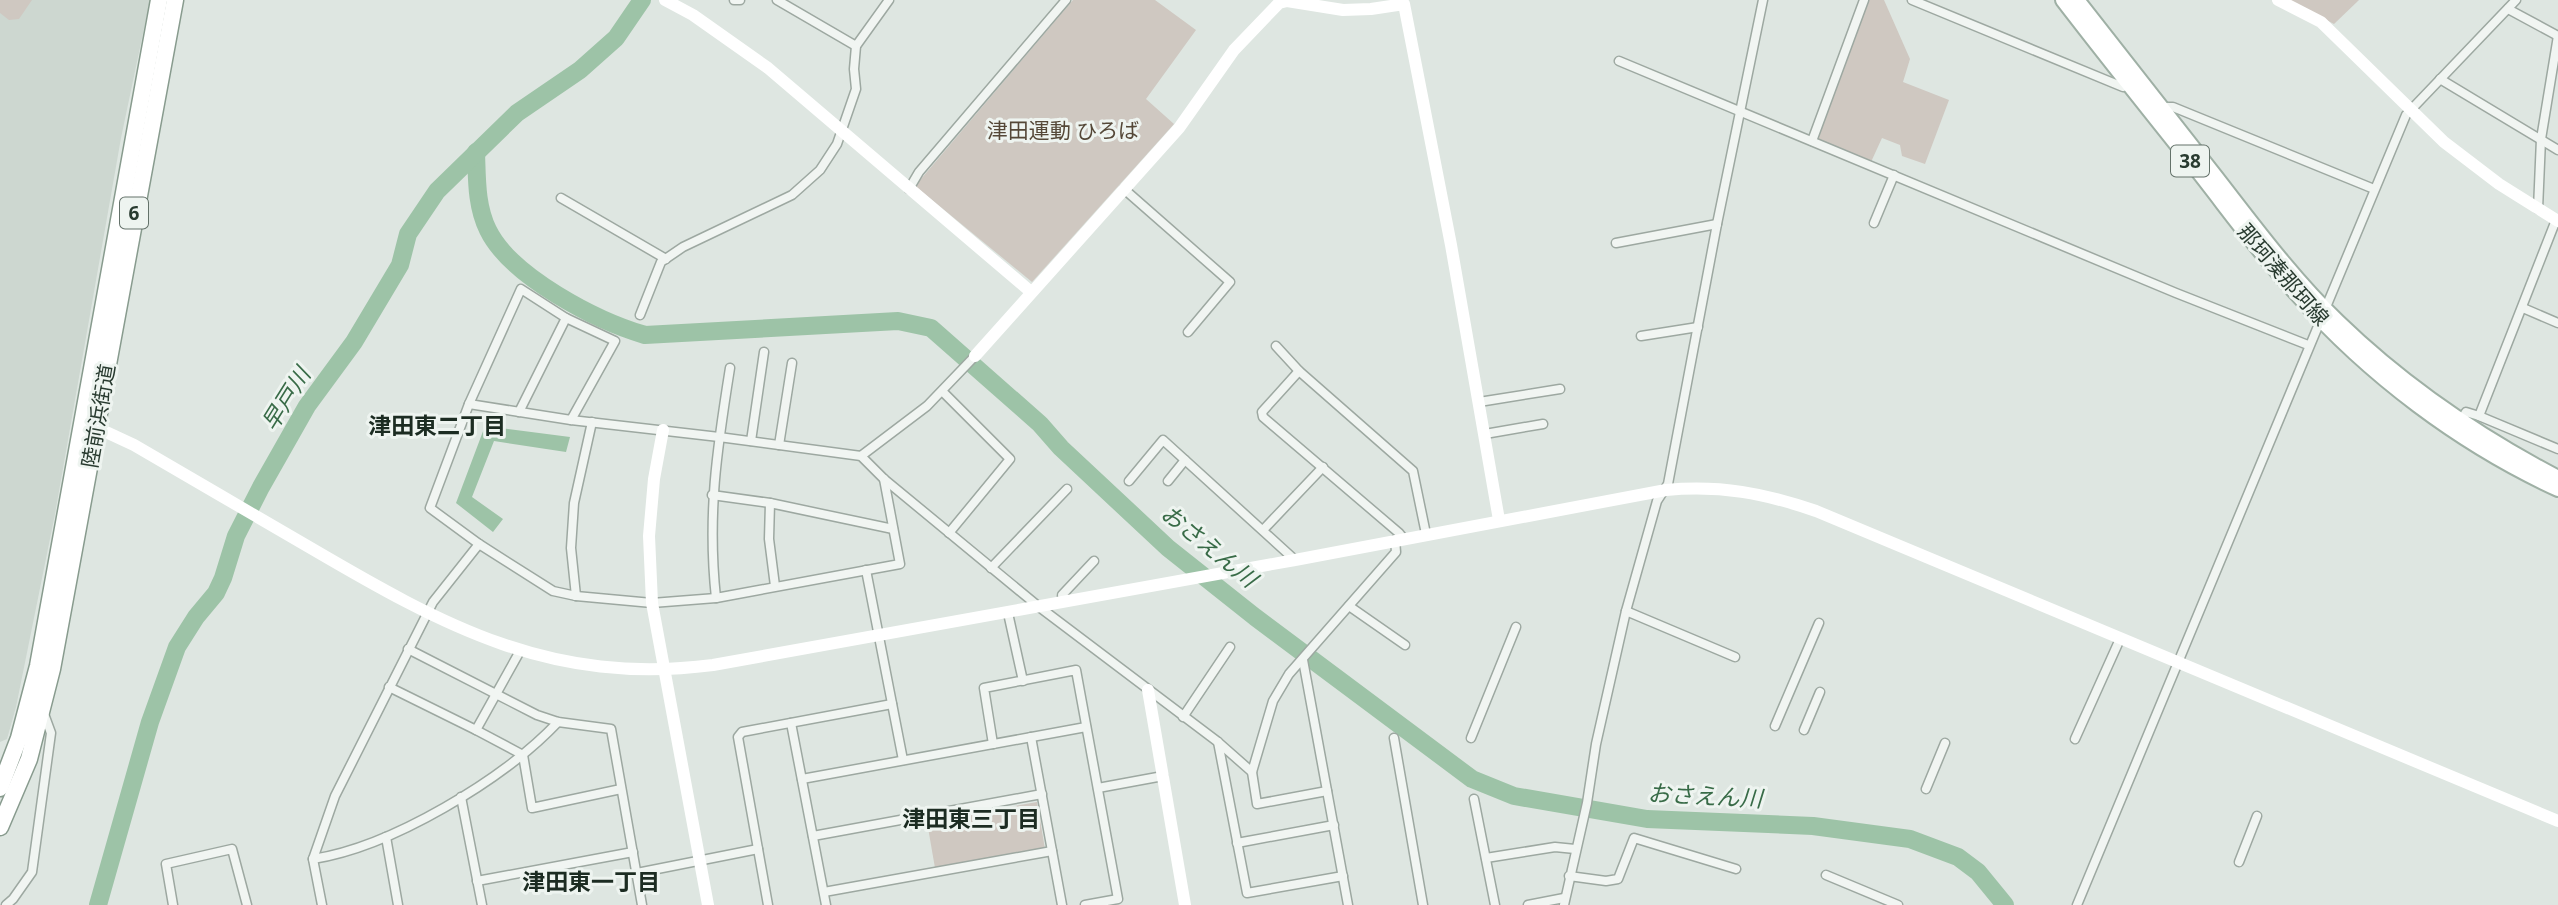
<svg xmlns="http://www.w3.org/2000/svg" width="2558" height="905" font-family="'Open Sans','Noto Sans JP',sans-serif">
<style>
.built{fill:#cdd7d0}
.green{fill:#cfc8c1}
.water{fill:#9dc3a7}
.lines{fill:none;stroke-linecap:round;stroke-linejoin:round}
.river{stroke:#9dc3a7;stroke-width:18}
.street-casing{stroke:#9da8a1;stroke-width:11}
.primary-casing{stroke:#9fb0a5;stroke-width:18}
.highway-casing{stroke:#889b8e;stroke-width:19}
.street{stroke:#f1f5f2;stroke-width:8}
.secondary{stroke:#fff;stroke-width:12}
.primary{stroke:#fff;stroke-width:14}
.highway{stroke:#fff;stroke-width:16}
.labels{text-anchor:middle;stroke-width:6;stroke-linejoin:round;paint-order:stroke}
.shield{fill:#eef4f0;stroke:#64726a;stroke-width:2}
.shield-label{font-size:19px;font-weight:bold;fill:#293b30}
.park-label{font-size:21px;fill:#554838;stroke:#eef4f0}
.street-label{font-size:21px;fill:#293b30;stroke:#eef4f0}
.water-label{font-size:23px;font-style:italic;fill:#386b47;stroke:#eef4f0}
.neighbourhood-label{font-size:23px;font-weight:bold;fill:#1c2c22;stroke:#eef4f0}
</style>
<rect width="100%" height="100%" fill="#dee6e1"/>
<!-- built -->
<path class="built" d="M 0,0 L 150,0 L 121,138 L 55,514 L 16,707 L 7,739 L 0,742 Z"/>
<!-- green -->
<g class="green">
<path d="M 0,0 L 32,0 L 19,19 L 9,20 L 0,13 Z"/>
<path d="M 1073,0 L 1155,0 L 1196,30 L 1146,99 L 1174,124 L 1032,282 L 915,186 Z"/>
<path d="M 1867,0 L 1884,0 L 1910,59 L 1903,82 L 1949,100 L 1925,164 L 1902,156 L 1900,145 L 1882,138 L 1871,162 L 1816,142 Z"/>
<path d="M 2288,0 L 2359,0 L 2334,24 Z"/>
<path d="M 1037,802 L 1045,849 L 935,868 L 927,822 Z"/>
</g>
<!-- water -->
<path class="water" d="M 485,426 L 570,437 L 566,452 L 494,441 L 472,497 L 503,519 L 493,532 L 456,503 Z"/>
<g class="lines">
<!-- river -->
<g class="river">
<path d="M 476,152 C 477,178 476,206 488,230 C 511,277 597,321 645,335 L 898,321 L 931,328 L 1040,424 L 1061,448 L 1168,548 L 1255,617 L 1472,779 L 1514,796 L 1647,819 L 1813,826 L 1910,839 L 1958,857 L 1978,872 L 2005,905"/>
<path d="M 98,905 L 150,722 L 177,647 L 196,617 L 216,593 L 223,578 L 236,536 L 261,487 L 307,406 L 354,342 L 400,265 L 408,234 L 437,191 L 517,113 L 580,70 L 616,38 L 642,0"/>
</g>
<!-- street casing -->
<g class="street-casing">
<g id="street">
<path d="M 734,0 L 740,0"/>
<path d="M 777,0 L 856,46"/>
<path d="M 1912,0 L 2123,87 L 2129,85"/>
<path d="M 2508,9 L 2558,36"/>
<path d="M 1619,61 L 2176,293 L 2308,345"/>
<path d="M 2440,79 L 2558,150"/>
<path d="M 2161,107 L 2173,107 L 2374,189"/>
<path d="M 1812,141 L 1864,0"/>
<path d="M 909,189 L 919,172 L 1066,0"/>
<path d="M 1124,189 L 1230,282 L 1188,332"/>
<path d="M 561,198 L 666,259"/>
<path d="M 2538,209 L 2541,139 L 2558,36"/>
<path d="M 1874,223 L 1894,175"/>
<path d="M 1616,243 L 1717,224"/>
<path d="M 2523,308 L 2558,323"/>
<path d="M 640,315 L 661,262 L 683,247 L 792,195 L 820,170 L 837,144 L 856,89 L 854,69 L 856,46 L 889,0"/>
<path d="M 1641,336 L 1698,327"/>
<path d="M 1276,346 L 1299,371 L 1413,471 L 1426,534"/>
<path d="M 1299,371 L 1262,412 L 1263,417 L 1399,533 L 1403,538"/>
<path d="M 943,392 L 1010,459 L 949,533"/>
<path d="M 1479,402 L 1560,389"/>
<path d="M 469,404 L 571,420 L 719,437 L 861,456 L 884,479 L 1038,606 L 1218,742 L 1252,772"/>
<path d="M 519,412 L 566,318"/>
<path d="M 2479,416 L 2556,220"/>
<path d="M 571,420 L 615,341 L 566,318 L 521,289 L 469,404 L 430,508 L 479,544 L 553,591 L 576,596 L 652,603 L 716,598 L 900,564 L 884,479"/>
<path d="M 2461,421 L 2466,412 L 2479,416 L 2558,449"/>
<path d="M 1485,434 L 1543,424"/>
<path d="M 751,441 L 764,352"/>
<path d="M 779,445 L 792,363"/>
<path d="M 861,456 L 927,406 L 975,356"/>
<path d="M 1129,481 L 1163,440 L 1295,560"/>
<path d="M 1168,481 L 1185,460"/>
<path d="M 712,495 L 770,503 L 893,529"/>
<path d="M 770,503 L 769,539 L 775,586"/>
<path d="M 1263,530 L 1323,467"/>
<path d="M 991,568 L 1067,489"/>
<path d="M 866,570 L 903,760"/>
<path d="M 576,596 L 571,548 L 574,503 L 592,422"/>
<path d="M 716,598 C 707,515 717,449 730,368"/>
<path d="M 1063,601 L 1062,595 L 1094,561"/>
<path d="M 1349,606 L 1405,645"/>
<path d="M 1626,611 L 1735,657"/>
<path d="M 1008,613 L 1023,681"/>
<path d="M 408,649 L 537,715 L 558,722 L 611,729 L 642,905"/>
<path d="M 1303,660 L 1348,905"/>
<path d="M 389,687 L 476,730 L 520,651"/>
<path d="M 1183,717 L 1230,647"/>
<path d="M 791,723 L 826,905"/>
<path d="M 1775,726 L 1819,623"/>
<path d="M 476,730 L 523,755 L 532,808 L 621,789"/>
<path d="M 1804,730 L 1820,692"/>
<path d="M 1031,737 L 1062,905"/>
<path d="M 1394,738 L 1423,905"/>
<path d="M 1471,738 L 1516,627"/>
<path d="M 2075,739 L 2120,639"/>
<path d="M 1218,742 L 1247,893 L 1343,876"/>
<path d="M 993,744 L 984,688 L 1076,670 L 1118,899 L 1085,905"/>
<path d="M 802,779 L 1086,727"/>
<path d="M 1098,788 L 1163,776"/>
<path d="M 1926,789 L 1945,743"/>
<path d="M 1327,791 L 1257,804 L 1252,772 L 1273,701 L 1289,674 L 1396,552 L 1395,540"/>
<path d="M 461,797 L 482,905"/>
<path d="M 1474,799 L 1495,905"/>
<path d="M 813,836 L 1042,794"/>
<path d="M 386,837 L 398,905"/>
<path d="M 1237,843 L 1334,825"/>
<path d="M 1486,858 L 1555,847 L 1575,849"/>
<path d="M 313,859 C 391,847 503,780 558,722"/>
<path d="M 2239,862 L 2257,816"/>
<path d="M 637,873 L 758,849"/>
<path d="M 1826,875 L 1898,905"/>
<path d="M 1569,876 L 1606,881 L 1618,879 L 1634,838 L 1736,869"/>
<path d="M 477,881 L 633,852"/>
<path d="M 824,892 L 1052,851"/>
<path d="M 6,905 L 13,899 L 32,872 L 51,733 L 44,714"/>
<path d="M 173,905 L 166,864 L 232,849 L 247,905"/>
<path d="M 322,905 L 313,859 L 335,796 L 433,602 L 479,544"/>
<path d="M 768,905 L 738,737 L 742,732 L 892,704"/>
<path d="M 1528,905 L 1564,898"/>
<path d="M 1564,905 L 1587,803 L 1596,744 L 1626,611 L 1657,501 L 1668,484 L 1717,224 L 1763,0"/>
<path d="M 2077,905 L 2406,115 L 2516,0"/>
</g>
</g>
<!-- primary casing -->
<g class="primary-casing">
<g id="primary">
<path d="M 2063,0 C 2106,56 2150,111 2194,166 C 2228,209 2260,254 2297,294 C 2369,375 2460,444 2558,489"/>
<path d="M 2077,0 C 2123,59 2169,117 2215,176 C 2254,226 2292,278 2338,322 C 2403,385 2478,436 2558,478"/>
</g>
</g>
<!-- highway casing -->
<g class="highway-casing">
<g id="highway">
<path d="M 0,788 L 19,738 L 38,666 L 159,0"/>
<path d="M 0,827 L 29,759 L 52,669 L 175,0"/>
</g>
</g>
<!-- street -->
<use href="#street" class="street"/>
<!-- secondary -->
<g class="secondary">
<path d="M 665,0 L 693,15 L 768,68 L 1031,292"/>
<path d="M 2278,0 L 2321,22 L 2444,142 L 2499,184 L 2558,221"/>
<path d="M 975,356 L 1179,128 L 1234,50 L 1279,3 L 1287,1 L 1343,10 L 1371,9 L 1404,4 L 1451,245 L 1499,520"/>
<path d="M 91,425 L 134,445 C 192,479 251,513 309,547 C 444,626 551,686 713,665 L 1295,560 L 1666,490 C 1720,485 1764,493 1816,511 L 2558,821"/>
<path d="M 663,430 L 654,479 L 649,536 L 652,603 L 708,905"/>
<path d="M 1148,690 L 1185,905"/>
</g>
<!-- primary -->
<use href="#primary" class="primary"/>
<!-- highway -->
<use href="#highway" class="highway"/>
</g>
<g class="labels">
<!-- shield labels -->
<g class="shield">
<rect x="2171" y="145.5" width="38" height="31" rx="5"/>
<rect x="120" y="197.5" width="28" height="31" rx="5"/>
</g>
<g class="shield-label">
<text x="2190" y="168">38</text>
<text x="134" y="220">6</text>
</g>
<!-- park labels -->
<g class="park-label">
<text x="1063" y="138">津田運動 ひろば</text>
</g>
<!-- street labels -->
<g class="street-label">
<text transform="translate(2283 275) rotate(49)" y="7">那珂湊那珂線</text>
<text transform="translate(99 416) rotate(-80)" y="7">陸前浜街道</text>
</g>
<!-- water labels -->
<g class="water-label">
<text transform="translate(286 399) rotate(-58)" y="8">早戸川</text>
<text transform="translate(1209 546) rotate(39)" y="8">おさえん川</text>
<text transform="translate(1705 796) rotate(3)" y="8">おさえん川</text>
</g>
<!-- neighbourhood labels -->
<g class="neighbourhood-label">
<text x="437" y="434">津田東二丁目</text>
<text x="971" y="827">津田東三丁目</text>
<text x="591" y="890">津田東一丁目</text>
</g>
</g>
</svg>
